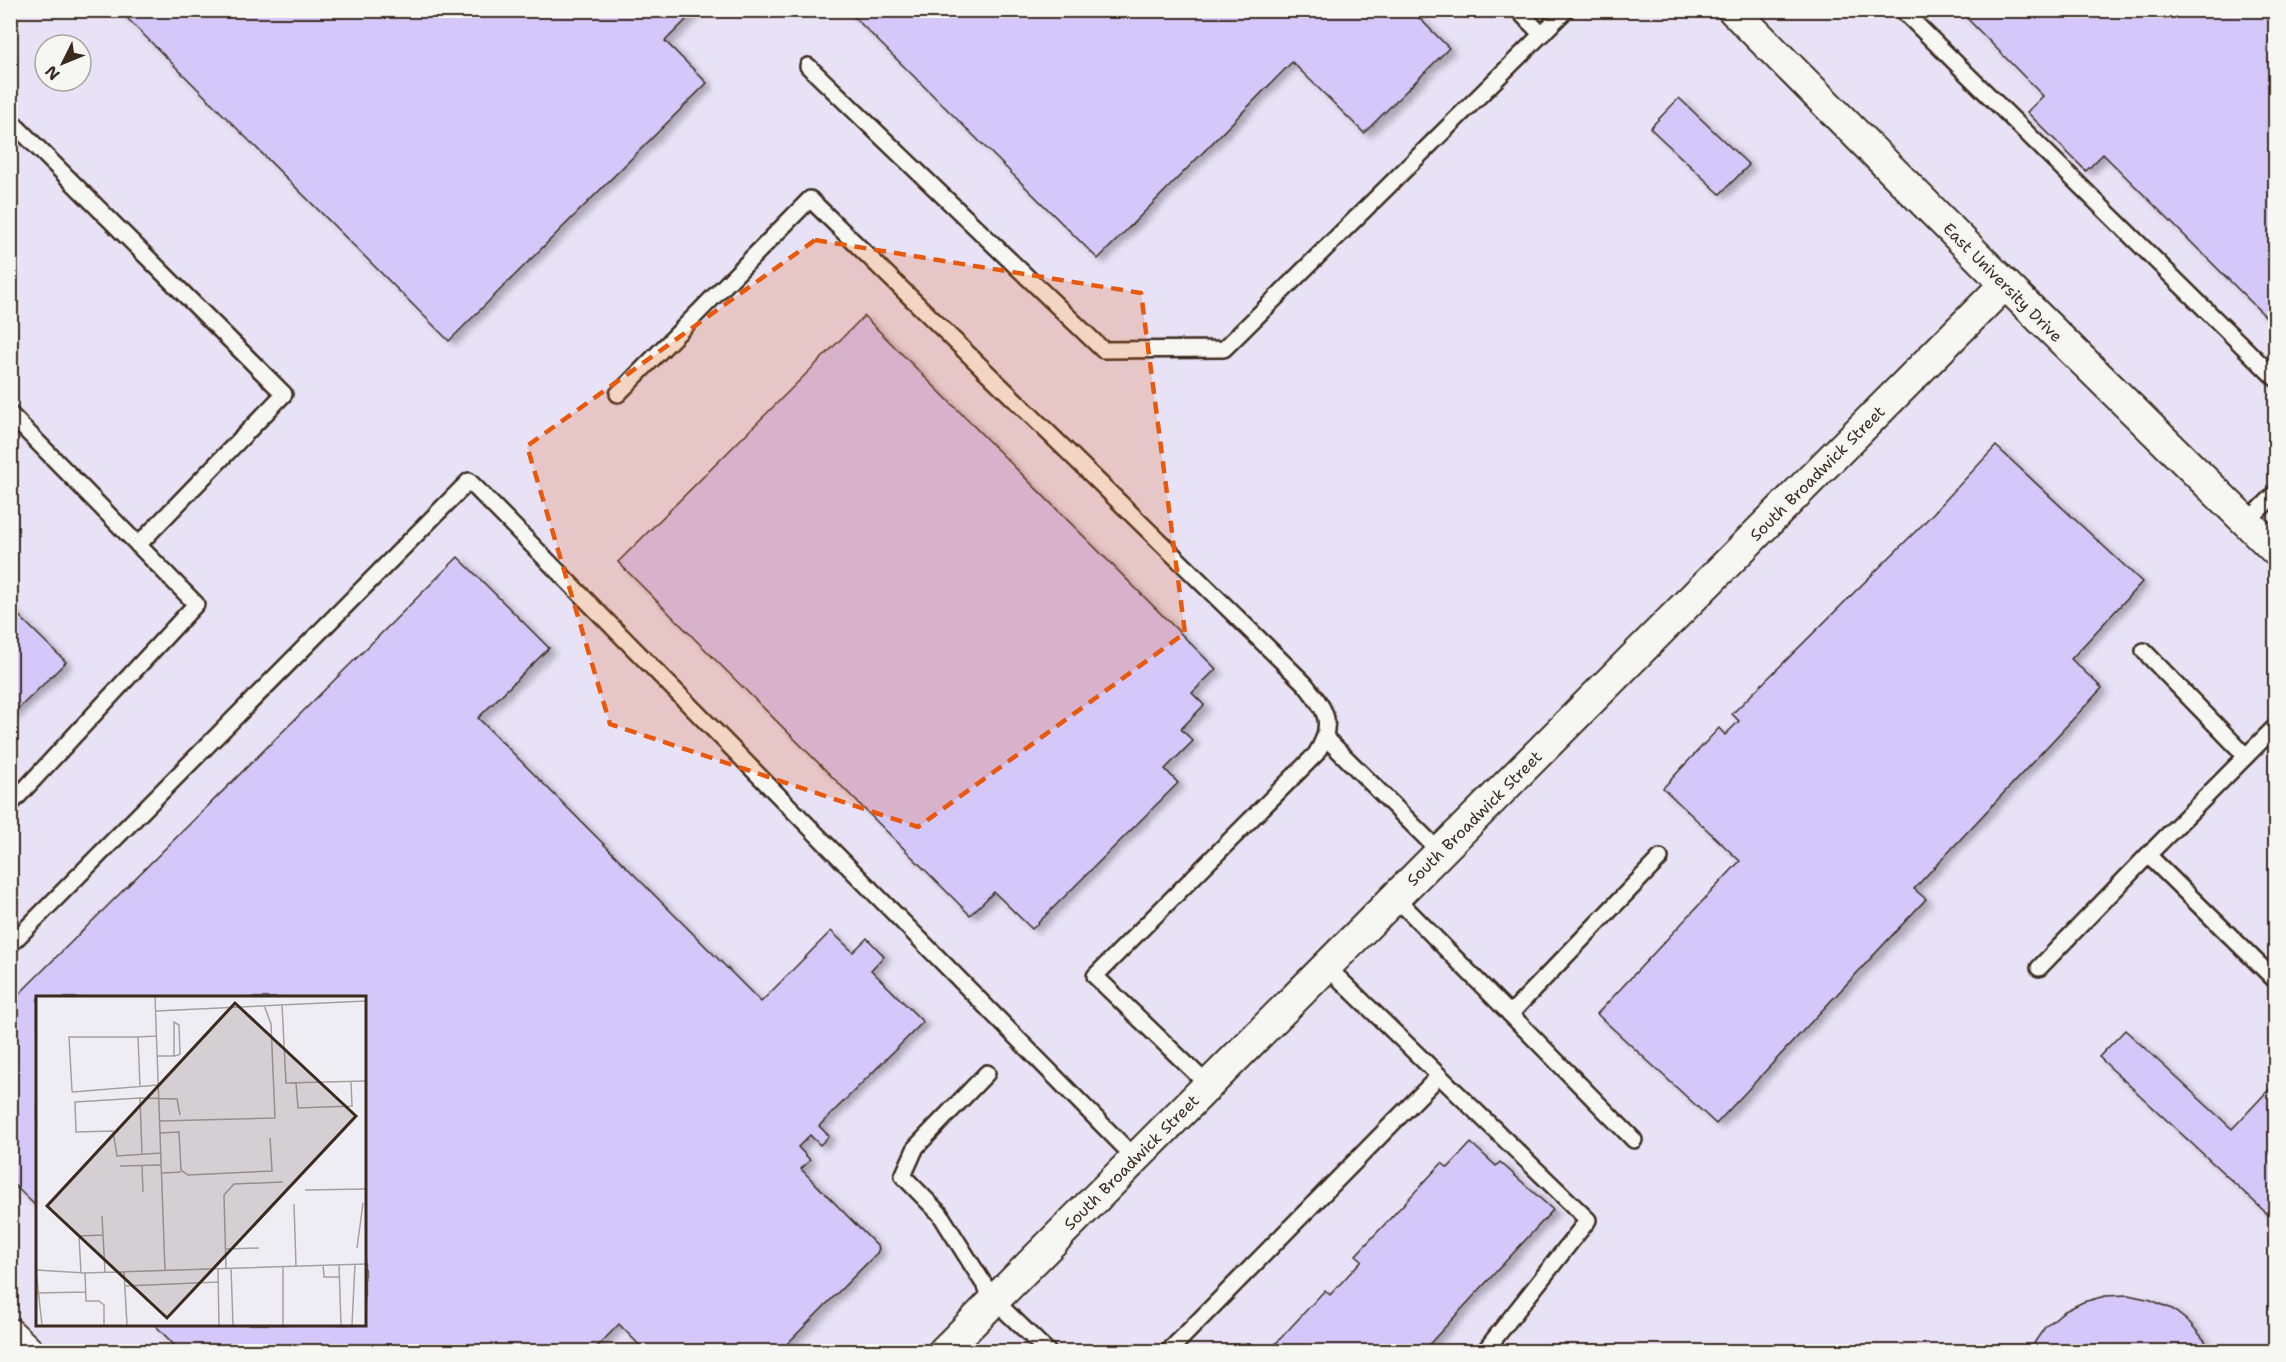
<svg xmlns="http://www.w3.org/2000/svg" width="2286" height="1362" font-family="'Shantell Sans',sans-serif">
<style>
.built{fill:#e7e2f6;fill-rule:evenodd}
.building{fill:#d4c8fa;stroke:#3b2a1e;stroke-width:1.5;filter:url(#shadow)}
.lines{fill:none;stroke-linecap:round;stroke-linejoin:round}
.service-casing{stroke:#3b2a1e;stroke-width:20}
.minor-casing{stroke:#3b2a1e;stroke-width:34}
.service{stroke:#f6f6f2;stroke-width:15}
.minor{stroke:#f6f6f2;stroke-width:30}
.marked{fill:#e8590c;fill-opacity:0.2;stroke:#e8590c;stroke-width:4.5;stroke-dasharray:12 8;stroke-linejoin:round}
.labels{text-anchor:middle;stroke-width:4.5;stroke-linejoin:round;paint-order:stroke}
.street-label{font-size:16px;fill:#3b2a1e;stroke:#f6f6f2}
.inset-road{fill:none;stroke:#a79f9e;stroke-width:1.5}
.view{fill:#3b2a1e;fill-opacity:0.15;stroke:#3b2a1e;stroke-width:3}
.inset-edge{fill:none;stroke:#3b2a1e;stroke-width:3}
</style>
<defs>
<filter id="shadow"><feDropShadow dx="6" dy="4" stdDeviation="3" flood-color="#0004"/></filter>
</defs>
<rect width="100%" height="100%" fill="#efedf4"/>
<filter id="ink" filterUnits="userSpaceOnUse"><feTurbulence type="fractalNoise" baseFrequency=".0167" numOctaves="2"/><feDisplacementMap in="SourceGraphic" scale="12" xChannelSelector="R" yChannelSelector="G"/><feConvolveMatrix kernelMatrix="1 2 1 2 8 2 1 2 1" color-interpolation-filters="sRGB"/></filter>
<g filter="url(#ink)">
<!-- built -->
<path class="built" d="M 11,11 L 2275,11 L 2275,1351 L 11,1351 ZM 45,45 L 81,45 L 81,81 L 45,81 ZM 38,998 L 364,998 L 364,1324 L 38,1324 Z"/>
<!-- building -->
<g class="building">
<path d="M 119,10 L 696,10 L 665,41 L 707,83 L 449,341 Z"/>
<path d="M 847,10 L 1411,10 L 1449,48 L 1364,133 L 1292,62 L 1098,259 Z"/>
<path d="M 1959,10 L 2276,10 L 2276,327 L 2103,154 L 2086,171 L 2027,112 L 2043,96 Z"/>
<path d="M 1679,98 L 1749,165 L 1720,194 L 1650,128 Z"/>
<path d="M 864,316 L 1216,669 L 1192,693 L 1204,705 L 1181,729 L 1193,741 L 1165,769 L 1178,783 L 1032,929 L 994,892 L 970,915 L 618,562 Z"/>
<path d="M 1996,446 L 2142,582 L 2071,659 L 2102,688 L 1914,889 L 1926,899 L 1716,1124 L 1597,1014 L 1740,861 L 1663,788 L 1719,728 L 1725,735 L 1739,721 L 1732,714 L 1923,524 Z"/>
<path d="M 458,557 L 549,648 L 478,718 L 761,1002 L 831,931 L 853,952 L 867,938 L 884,956 L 871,970 L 923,1022 L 819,1126 L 829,1136 L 820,1145 L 810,1135 L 798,1147 L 810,1160 L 801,1169 L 879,1248 L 877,1253 L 779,1352 L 646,1352 L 619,1324 L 592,1352 L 181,1352 L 154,1324 L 364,1324 L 364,998 L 38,998 L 38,1208 L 10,1181 L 10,1003 Z"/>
<path d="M 10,607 L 66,662 L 10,717 Z"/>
<path d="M 2125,1030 L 2232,1129 L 2276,1082 L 2276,1222 L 2099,1057 Z"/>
<path d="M 1471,1143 L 1496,1166 L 1500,1162 L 1553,1210 L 1422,1352 L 1268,1352 L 1325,1290 L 1330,1295 L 1362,1260 L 1356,1255 L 1442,1163 L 1448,1168 Z"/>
<path d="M 2128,1295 L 2151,1300 L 2172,1309 L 2190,1323 L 2205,1341 L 2210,1352 L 2028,1352 L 2045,1327 L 2063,1312 L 2083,1302 L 2105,1296 Z"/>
</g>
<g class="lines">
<!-- service casing -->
<g class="service-casing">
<g id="service">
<path d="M 1518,10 L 1542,35"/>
<path d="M 1902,10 L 2276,379"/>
<path d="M 808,66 L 1103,350 L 1224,349 L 1566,10"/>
<path d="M 10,120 L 284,394 L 138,545"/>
<path d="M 618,394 L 810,199 L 1305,684 C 1325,710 1336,722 1316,754 L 1095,976 L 1208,1085"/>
<path d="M 10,414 L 196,604 L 10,805"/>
<path d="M 2246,523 L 2276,493"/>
<path d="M 2144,651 L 2246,756"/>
<path d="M 1326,738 L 1440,852"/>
<path d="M 2148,855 L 2276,726"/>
<path d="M 1395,897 L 1634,1140"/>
<path d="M 10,945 L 469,481 L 1135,1158"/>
<path d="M 1326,966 L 1588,1220 L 1484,1352"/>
<path d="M 2039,968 L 2148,855 L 2276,981"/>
<path d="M 1510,1014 L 1660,858"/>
<path d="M 987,1073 L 916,1147 L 903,1176 L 940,1214 L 994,1300 L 1048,1352"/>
<path d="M 1168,1352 L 1439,1076"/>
</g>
</g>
<!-- minor casing -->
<g class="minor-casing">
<g id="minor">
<path d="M 1733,10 L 2005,284 L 2276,551"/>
<path d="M 10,1334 L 29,1352"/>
<path d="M 943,1352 L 2005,284"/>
</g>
</g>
<!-- service -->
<use href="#service" class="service"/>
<!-- minor -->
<use href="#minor" class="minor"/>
</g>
</g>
<!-- marked area -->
<path class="marked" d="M 815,240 L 1141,293 L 1185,633 L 918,827 L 610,724 L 527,446 Z"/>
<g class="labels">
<!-- street labels -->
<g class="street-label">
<text transform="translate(2003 282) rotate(45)" y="6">East University Drive</text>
<text transform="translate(1817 473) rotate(-45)" y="6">South Broadwick Street</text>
<text transform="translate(1474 818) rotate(-45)" y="6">South Broadwick Street</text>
<text transform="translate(1131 1162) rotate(-45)" y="6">South Broadwick Street</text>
</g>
</g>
<!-- overview -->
<g transform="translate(36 996)">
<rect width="330" height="330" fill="#efedf4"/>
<path class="inset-road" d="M 119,1 L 129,274M 246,8 L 250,87 L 330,85M 120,15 L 330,5M 102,41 L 121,40M 121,60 L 138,60 L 142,59 L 144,58 L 143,29 L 138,26 L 138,60M 260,87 L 262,112 L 316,110 L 315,86M 104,91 L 102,41 L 33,41 L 36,95 L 37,96 L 110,90 L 122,89M 104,102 L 141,103 L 144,119M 124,125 L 239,122 L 235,28 L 228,9M 124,137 L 143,136 L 145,174 L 152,179 L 236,175 L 234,142M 106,158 L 104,102 L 39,106 L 40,136 L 77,135 L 81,160 L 125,157M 84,170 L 126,169M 106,170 L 107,196M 126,177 L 145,176M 269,194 L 330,193M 258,208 L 260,270M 67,239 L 69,276M 321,252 L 327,207M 190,253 L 223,252M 287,269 L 288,281 L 304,281M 303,269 L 305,329M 247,270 L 247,329M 182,272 L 183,329M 190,272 L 188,199 L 198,188 L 247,186M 195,272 L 197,329M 0,274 L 49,277 L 330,268M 0,274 L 6,329M 88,275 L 91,329M 45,277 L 43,240 L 67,239 L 66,220M 49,277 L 50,305 L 63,305 L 68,309 L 68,329M 89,290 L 182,286M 1,297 L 49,296M 316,329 L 319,268"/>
<path class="view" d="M 199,7 L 320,120 L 131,322 L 11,210 Z"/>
<rect width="330" height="330" class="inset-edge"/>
</g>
<!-- margin -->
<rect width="2286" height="1362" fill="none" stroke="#f6f6f2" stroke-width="36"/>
<rect x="18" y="18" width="2250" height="1326" fill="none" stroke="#3b2a1e" stroke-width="2" filter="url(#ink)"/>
<!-- north arrow -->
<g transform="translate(63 63) rotate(227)"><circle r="28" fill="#f6f6f2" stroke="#aba49d" stroke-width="1.5"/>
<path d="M0-4.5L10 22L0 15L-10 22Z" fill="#3b2a1e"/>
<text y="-9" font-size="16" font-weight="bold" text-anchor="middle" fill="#3b2a1e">N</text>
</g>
</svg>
